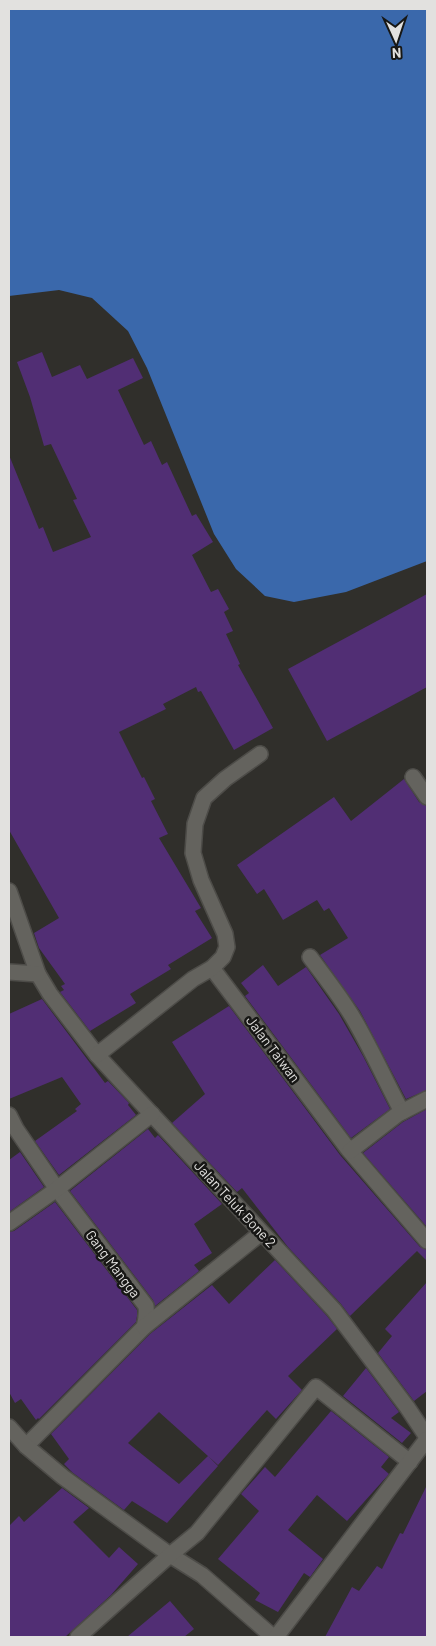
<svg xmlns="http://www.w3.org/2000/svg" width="436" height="1646" font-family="Barlow,sans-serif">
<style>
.water{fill:#3a68ab}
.building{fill:#512e74}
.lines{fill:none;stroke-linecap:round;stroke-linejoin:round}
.minor-casing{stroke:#4d4c48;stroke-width:18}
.minor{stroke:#64635e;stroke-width:15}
.labels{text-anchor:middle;stroke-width:5;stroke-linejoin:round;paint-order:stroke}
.street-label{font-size:14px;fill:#e2e1df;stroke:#171715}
</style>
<rect width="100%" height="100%" fill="#302f2b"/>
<!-- water -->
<path class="water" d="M 9,9 L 427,9 L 427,561 L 346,592 L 294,602 L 265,596 L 236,569 L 214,534 L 147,368 L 128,331 L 92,298 L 59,290 L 9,296 Z"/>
<!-- building -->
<g class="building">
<path d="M 42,352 L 52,377 L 80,365 L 87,379 L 133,358 L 143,378 L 118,390 L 144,445 L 151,441 L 162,465 L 167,462 L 192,516 L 196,514 L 213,542 L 192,555 L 211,592 L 218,589 L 229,609 L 224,612 L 233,631 L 226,634 L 240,664 L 238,665 L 273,728 L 234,750 L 201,691 L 198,692 L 196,687 L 163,704 L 166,709 L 119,732 L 142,778 L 144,777 L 155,799 L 151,801 L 168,834 L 159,838 L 201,908 L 195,911 L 212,938 L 168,965 L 171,969 L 130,994 L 136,1003 L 90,1031 L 60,992 L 64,990 L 61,986 L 65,984 L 39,948 L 34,933 L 59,918 L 9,830 L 9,455 L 39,529 L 43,527 L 53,552 L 91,537 L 73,500 L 77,499 L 51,444 L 44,446 L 30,397 L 17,362 Z"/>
<path d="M 427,594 L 427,687 L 327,741 L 288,669 Z"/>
<path d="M 404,779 L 419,802 L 427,806 L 427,1090 L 406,1099 L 360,1011 L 320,955 L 348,938 L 329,908 L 324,911 L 317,900 L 283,920 L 264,889 L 257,894 L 237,865 L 334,797 L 351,821 Z"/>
<path d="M 263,965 L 278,986 L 306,967 L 339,1014 L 363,1056 L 390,1109 L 351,1138 L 245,996 L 249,993 L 241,983 Z"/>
<path d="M 42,999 L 105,1083 L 108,1081 L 129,1103 L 128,1105 L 136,1115 L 59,1175 L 35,1141 L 77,1111 L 75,1109 L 81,1104 L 62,1077 L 9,1099 L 9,1014 Z"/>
<path d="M 229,1006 L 340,1155 L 420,1247 L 427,1250 L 427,1261 L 417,1251 L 350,1316 L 341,1304 L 288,1247 L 242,1188 L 237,1192 L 172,1123 L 205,1094 L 172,1042 Z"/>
<path d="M 427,1109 L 427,1227 L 363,1153 L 403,1122 Z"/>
<path d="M 148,1129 L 155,1138 L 158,1135 L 222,1204 L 194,1224 L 212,1253 L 194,1265 L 199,1271 L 155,1306 L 153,1300 L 70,1191 Z"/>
<path d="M 20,1152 L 44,1187 L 9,1212 L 9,1160 Z"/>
<path d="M 55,1202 L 137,1310 L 137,1316 L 136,1322 L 39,1419 L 38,1418 L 36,1420 L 21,1399 L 15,1403 L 9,1392 L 9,1232 L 14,1231 Z"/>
<path d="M 275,1260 L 327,1316 L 337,1329 L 288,1376 L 302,1390 L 276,1419 L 267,1410 L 218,1465 L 159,1412 L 128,1443 L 179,1484 L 208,1456 L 218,1466 L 167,1523 L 132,1501 L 124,1510 L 73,1473 L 64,1464 L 69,1459 L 51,1434 L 150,1334 L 212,1285 L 229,1304 Z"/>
<path d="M 427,1282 L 427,1391 L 414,1401 L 378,1353 L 392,1336 L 385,1329 Z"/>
<path d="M 366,1368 L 399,1412 L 391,1418 L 411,1433 L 402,1443 L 343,1396 Z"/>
<path d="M 331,1411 L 389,1457 L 381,1467 L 389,1474 L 347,1521 L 317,1495 L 288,1530 L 323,1559 L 310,1577 L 304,1573 L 278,1612 L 255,1600 L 260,1593 L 218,1559 L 259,1511 L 241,1494 L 265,1467 L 275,1477 Z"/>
<path d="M 427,1485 L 427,1637 L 325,1637 L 352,1587 L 359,1591 L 377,1566 L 382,1569 L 400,1533 L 403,1534 Z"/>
<path d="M 62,1488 L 89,1508 L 73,1522 L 109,1558 L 119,1547 L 138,1564 L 111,1595 L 65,1637 L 9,1637 L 9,1526 L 19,1516 L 24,1522 Z"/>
<path d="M 170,1601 L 194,1629 L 184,1637 L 127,1637 Z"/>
</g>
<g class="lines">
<!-- minor casing -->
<g class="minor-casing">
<g id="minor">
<path d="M 413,777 L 427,797"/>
<path d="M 9,891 L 38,974 L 50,994 L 97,1055 L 120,1080 L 334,1310 L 407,1407 L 427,1437"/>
<path d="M 310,957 C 324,976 340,996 352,1016 C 371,1048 385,1080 402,1112"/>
<path d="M 212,968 L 348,1149 L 427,1241"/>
<path d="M 9,972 L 38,974"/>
<path d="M 97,1055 L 193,979 L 212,968 L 223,957 L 227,947 L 225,934 L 201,880 L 193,853 L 195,824 L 204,798 L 225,779 L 260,754"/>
<path d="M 9,1115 L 16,1129 L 57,1189 L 146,1306 C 147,1314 146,1320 144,1327 L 26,1446"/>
<path d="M 350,1151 L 398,1114 L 427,1099"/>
<path d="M 9,1223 L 57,1189 L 152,1114"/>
<path d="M 144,1327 L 261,1233"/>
<path d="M 9,1427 L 26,1446 L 63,1477 L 170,1555 L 202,1575 L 273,1637"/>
<path d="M 78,1637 L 170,1555 L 197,1533 L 316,1387 L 410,1462"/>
<path d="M 276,1637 L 427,1439"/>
</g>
</g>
<!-- minor -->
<use href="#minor" class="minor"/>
</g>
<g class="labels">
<!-- street labels -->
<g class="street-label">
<text transform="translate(273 1049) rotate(53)" y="5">Jalan Taiwan</text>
<text transform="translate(235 1204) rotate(47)" y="5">Jalan Teluk Bone 2</text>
<text transform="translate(113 1264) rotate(53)" y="5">Gang Mangga</text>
</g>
</g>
<!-- border -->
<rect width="436" height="1646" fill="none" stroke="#e2e1df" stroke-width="20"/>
<!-- north arrow -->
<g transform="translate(396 40) rotate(177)" stroke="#171715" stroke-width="4" paint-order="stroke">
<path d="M0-4L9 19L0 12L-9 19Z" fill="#e2e1df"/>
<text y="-8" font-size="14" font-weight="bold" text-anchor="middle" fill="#e2e1df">N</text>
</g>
</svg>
